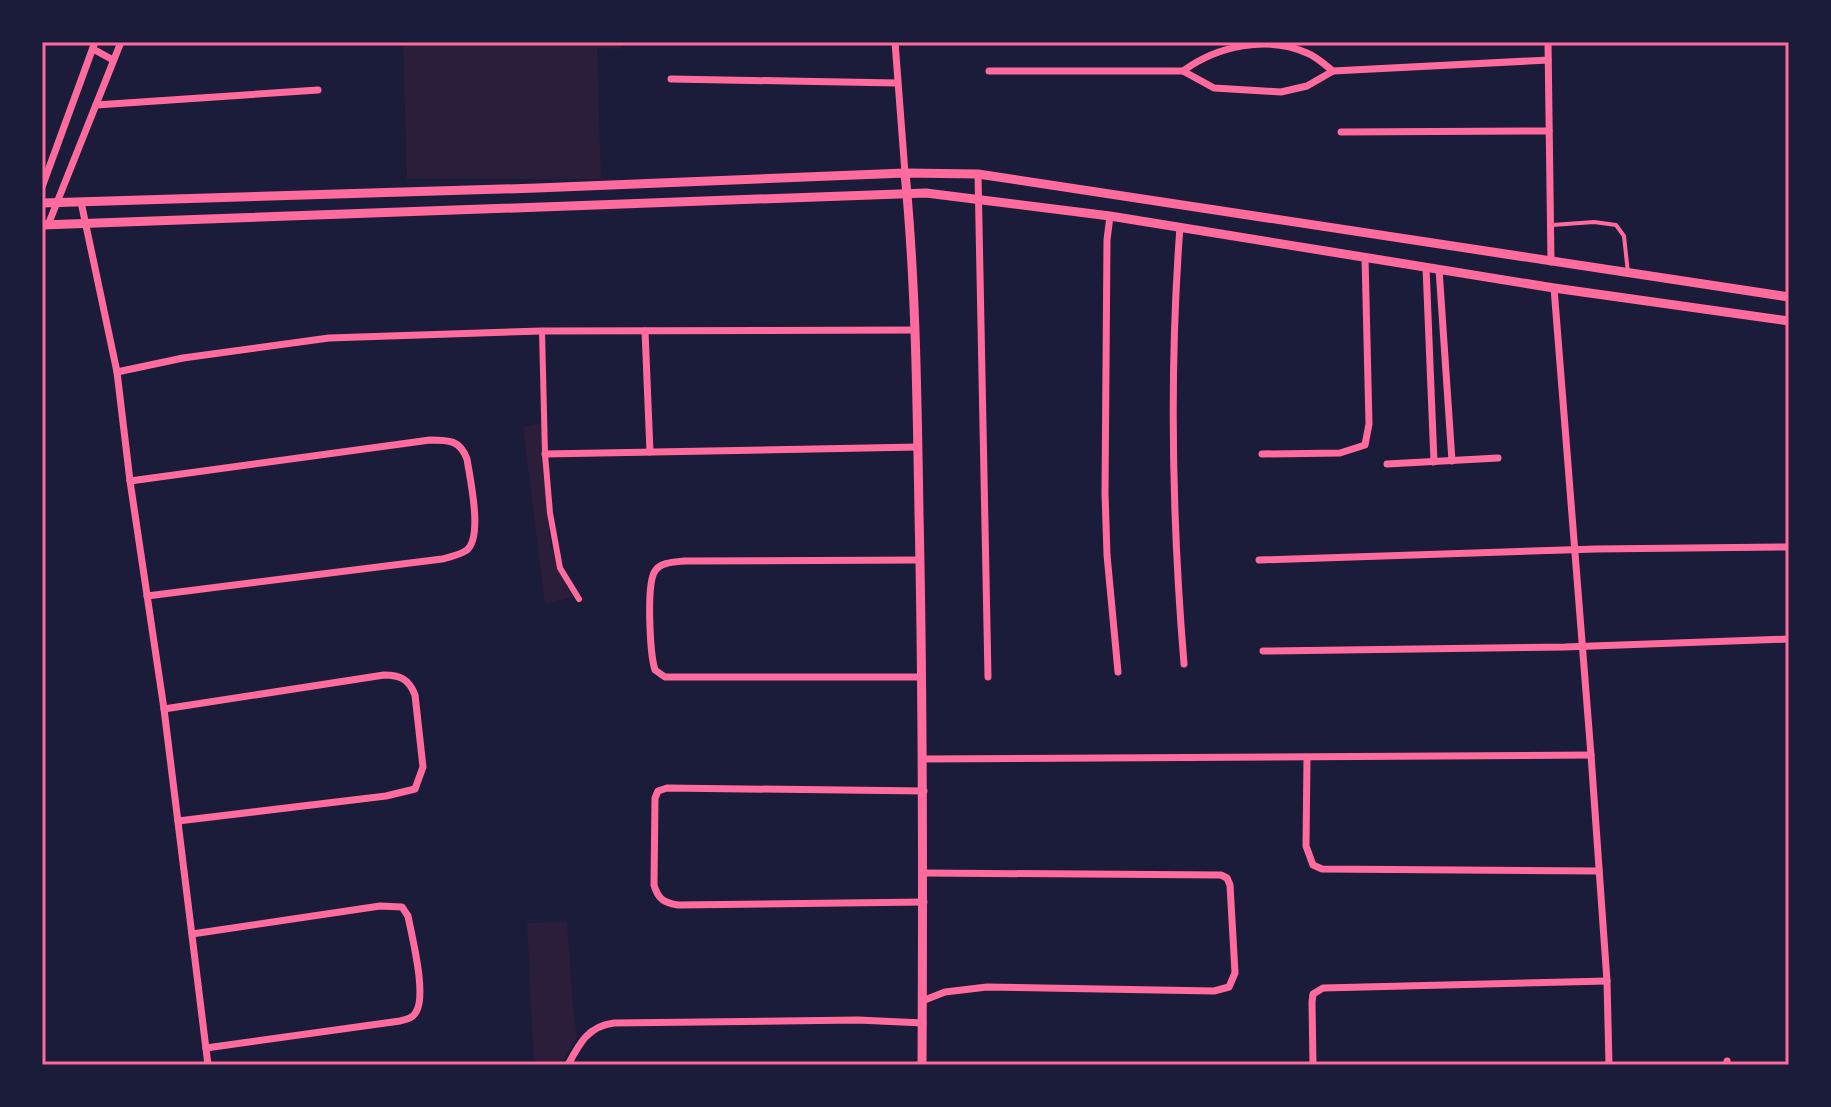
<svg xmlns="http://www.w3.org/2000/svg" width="1831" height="1107" font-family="'Space Grotesk',sans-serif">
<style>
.green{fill:#2a1e3b}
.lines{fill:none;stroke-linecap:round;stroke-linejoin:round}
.service{stroke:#ff6b9d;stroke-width:4}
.pedestrian{stroke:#ff6b9d;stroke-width:6}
.minor{stroke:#ff6b9d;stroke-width:7}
.tertiary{stroke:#ff6b9d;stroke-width:9}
.neatline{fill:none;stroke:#ff6b9d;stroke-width:3}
</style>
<rect width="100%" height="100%" fill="#1b1b3a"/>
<!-- green -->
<g class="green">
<path d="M 403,42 L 621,42 L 621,49 L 597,48 L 601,179 L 407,179 Z"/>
<path d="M 542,423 L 550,544 L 573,597 L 545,604 L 523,427 Z"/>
<path d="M 567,922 L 573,1007 L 577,1036 L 561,1065 L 534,1065 L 527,923 Z"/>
</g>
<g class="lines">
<!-- service -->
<path class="service" d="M 1552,225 L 1594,222 L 1616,225 L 1624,236 L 1628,273"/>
<!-- pedestrian -->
<path class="pedestrian" d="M 542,331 L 545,454 L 550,513 L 560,568 L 579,599"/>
<!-- minor -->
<g class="minor">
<path d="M 895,42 L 905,173"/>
<path d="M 1548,42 L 1551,262"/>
<path d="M 93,49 L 113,60"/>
<path d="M 989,71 L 1183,71 L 1214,88 L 1281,92 L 1307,86 L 1333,71 L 1548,60"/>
<path d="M 1183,71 C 1217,46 1267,35 1307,53 C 1317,57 1325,65 1333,71"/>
<path d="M 671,79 L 897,83"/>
<path d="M 96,105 L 318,90"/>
<path d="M 1341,132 L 1549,131"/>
<path d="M 978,174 L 988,677"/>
<path d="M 42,187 L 95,42"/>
<path d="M 81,202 L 117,372 L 130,481 L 164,709 L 208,1065"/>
<path d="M 1110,216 L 1107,240 L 1105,493 L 1107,555 L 1118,672"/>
<path d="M 48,225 L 121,42"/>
<path d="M 1180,227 C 1169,373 1172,519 1184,664"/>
<path d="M 1426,267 L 1434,462"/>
<path d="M 1439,269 L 1452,461"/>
<path d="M 1554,288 L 1591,755 L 1607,981 L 1609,1065"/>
<path d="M 645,331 L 650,452"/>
<path d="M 117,372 L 183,358 L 329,338 L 542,331 L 915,330"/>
<path d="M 545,454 L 918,447"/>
<path d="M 1262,454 L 1340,453 L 1365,445 L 1369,424 L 1365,257"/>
<path d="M 1387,464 L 1498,458"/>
<path d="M 130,481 L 430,440 C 449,440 460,440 467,459 C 470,479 483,536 467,550 C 460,555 450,557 442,559 L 147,596"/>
<path d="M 920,560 L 684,561 C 675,562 660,562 655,571 C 646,584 650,654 655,670 L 665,677 L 921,677"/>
<path d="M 1259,560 L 1596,549 L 1789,547"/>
<path d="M 1263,651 L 1565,647 L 1789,639"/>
<path d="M 164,709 L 384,675 C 400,675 409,679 415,695 L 423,767 L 415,789 L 386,796 L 178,821"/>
<path d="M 1307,758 L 1306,846 L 1313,865 L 1322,869 L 1599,871"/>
<path d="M 922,759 L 1591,755"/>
<path d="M 924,791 L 667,788 L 658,791 L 655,798 L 654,885 C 658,899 664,903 678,905 L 924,902"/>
<path d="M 192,934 L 380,906 L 402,907 L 408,916 C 412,937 427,995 416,1012 C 413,1018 407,1019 400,1021 L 206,1048"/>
<path d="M 922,1001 L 945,992 L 987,987 L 1214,991 L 1229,987 L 1235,973 L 1230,885 L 1227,878 L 1221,875 L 925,873"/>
<path d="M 568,1065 C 579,1044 588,1026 614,1023 L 858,1020 L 923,1023"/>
<path d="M 1313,1065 L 1312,1002 L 1313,994 L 1323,988 L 1607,981"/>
<path d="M 1726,1065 L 1727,1061"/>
</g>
<!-- tertiary -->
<g class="tertiary">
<path d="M 905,173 C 916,286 917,399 919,513 C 923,697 923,881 922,1065"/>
<path d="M 42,203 L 537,188 L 905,173 L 978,174 L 1789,297"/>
<path d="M 42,225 L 926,193 L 1110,216 L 1554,288 L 1789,321"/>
</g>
</g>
<!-- border -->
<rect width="1831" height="1107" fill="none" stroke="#1b1b3a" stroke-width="88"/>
<rect x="44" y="44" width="1743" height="1019" class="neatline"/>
</svg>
